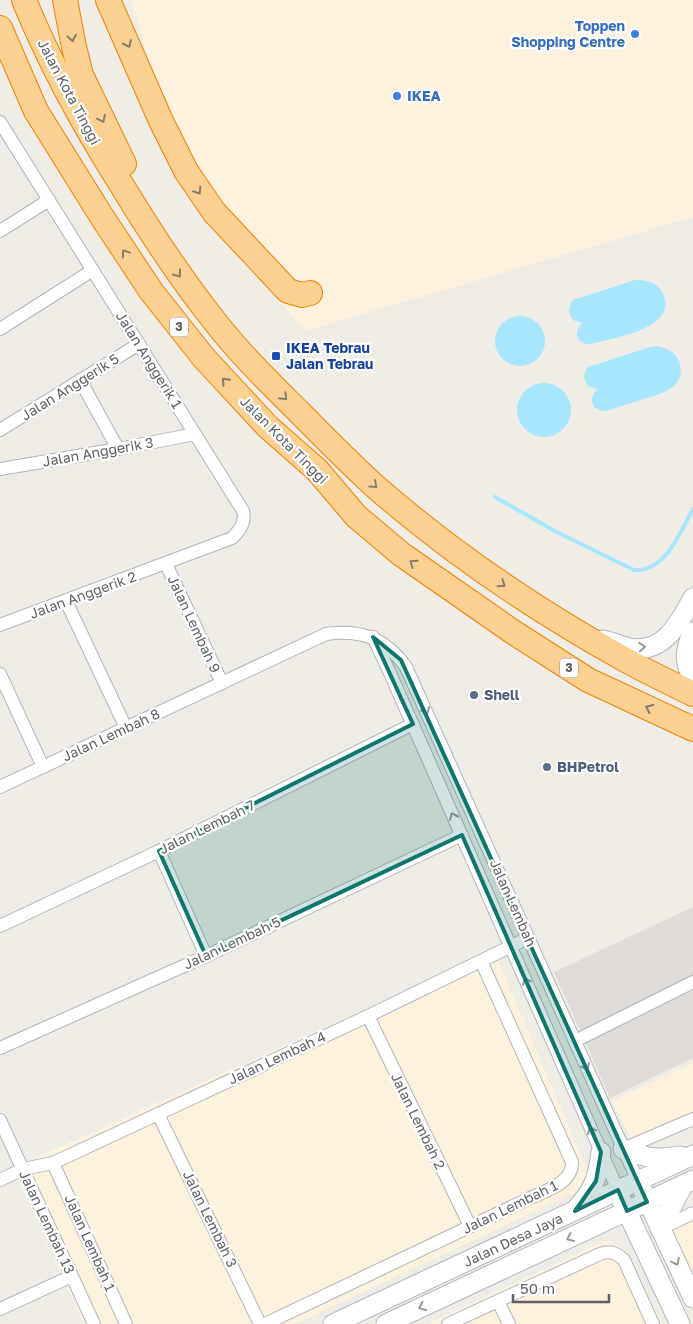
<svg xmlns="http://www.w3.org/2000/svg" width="693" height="1324" font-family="'Golos Text',sans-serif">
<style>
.commercial{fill:#fef1dd}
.industrial{fill:#dedbd8}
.water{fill:#a7e6fe}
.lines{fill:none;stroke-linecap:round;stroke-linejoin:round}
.stream{stroke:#a7e6fe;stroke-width:4}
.street-casing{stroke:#b1b4b8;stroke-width:14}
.secondary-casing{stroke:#b2b6ba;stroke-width:21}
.highway-casing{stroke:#f38302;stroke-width:26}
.street{stroke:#fff;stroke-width:12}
.secondary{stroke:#fff;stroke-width:19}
.highway{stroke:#fcd090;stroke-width:24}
.oneway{stroke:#857e70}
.oneway2{stroke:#96999c}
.marked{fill:#0f766e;fill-opacity:0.2;stroke:#0f766e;stroke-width:4;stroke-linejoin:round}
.shop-dot{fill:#3f7fe0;stroke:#fff;stroke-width:2}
.transit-dot{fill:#1a4fb4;stroke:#fff;stroke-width:2}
.service-dot{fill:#5c6f8a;stroke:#fff;stroke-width:2}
.labels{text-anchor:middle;stroke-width:4.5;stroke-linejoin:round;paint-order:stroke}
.shield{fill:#fff;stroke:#8e9194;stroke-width:1}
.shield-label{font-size:12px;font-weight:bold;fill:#5d6266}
.shop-label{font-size:14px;font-weight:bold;fill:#366cbe;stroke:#fff;text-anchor:end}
.street-label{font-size:14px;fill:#5d6266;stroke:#fff}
.transit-label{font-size:14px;font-weight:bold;fill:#164399;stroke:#fff;text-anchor:start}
.service-label{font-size:14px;font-weight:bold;fill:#4e5e75;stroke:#fff;text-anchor:start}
</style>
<rect width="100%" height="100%" fill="#efece6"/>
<!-- commercial -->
<g class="commercial">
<path d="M 131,0 L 693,0 L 693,217 L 305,331 L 194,206 Z"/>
<path d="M 494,951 L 593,1184 L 295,1324 L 84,1324 L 13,1168 Z"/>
<path d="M 693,1063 L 693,1114 L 633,1142 L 612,1101 Z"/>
<path d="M 693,1219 L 693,1273 L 672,1229 Z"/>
<path d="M 608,1239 L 628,1252 L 662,1324 L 428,1324 Z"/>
</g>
<!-- industrial -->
<path class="industrial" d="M 693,907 L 693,1058 L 610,1098 L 554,972 Z"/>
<!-- water -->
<g class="water">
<path d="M 635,280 C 646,280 656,281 662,292 C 682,328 613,338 591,344 C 577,345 572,331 583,323 L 575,321 C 568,315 567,308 573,300 Z"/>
<circle cx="520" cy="341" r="25"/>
<path d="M 657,346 C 668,348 677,353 680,364 C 686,389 658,395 640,400 C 629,404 618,407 606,411 L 602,411 L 594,407 C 590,400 592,394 598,389 L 590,387 C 583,381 582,374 588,367 L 650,347 Z"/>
<circle cx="544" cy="410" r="27"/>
</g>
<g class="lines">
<!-- stream -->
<path class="stream" d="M 495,497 L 553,530 L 634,570 C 666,572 680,532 693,509"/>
<!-- street casing -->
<g class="street-casing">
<g id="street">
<path d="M 0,122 L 243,511 C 246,522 240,530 232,538 L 0,625"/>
<path d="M 0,231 L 49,200"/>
<path d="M 0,329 L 93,270"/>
<path d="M 80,380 L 118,449"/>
<path d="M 0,430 L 139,344"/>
<path d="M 0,469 L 118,449 L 195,434"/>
<path d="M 166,564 L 222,683"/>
<path d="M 66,601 L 126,728"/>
<path d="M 373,637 L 390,673 L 618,1190"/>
<path d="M 0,674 L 43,767"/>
<path d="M 0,787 L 326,634 C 361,629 385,638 406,667 L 638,1181"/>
<path d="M 159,851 L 206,956"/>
<path d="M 0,926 L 159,851 L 413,724"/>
<path d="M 368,1016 L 470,1226"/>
<path d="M 575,1041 L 693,982"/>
<path d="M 0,1048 L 206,956 L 462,835"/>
<path d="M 158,1114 L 260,1324"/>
<path d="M 0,1120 L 94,1324"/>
<path d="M 623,1149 L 693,1119"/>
<path d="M 53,1163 L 126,1324"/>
<path d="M 0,1180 L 23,1169 L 53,1163 L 368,1016 L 528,938"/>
<path d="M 660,1229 L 693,1213"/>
<path d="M 498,1301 L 509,1324"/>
<path d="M 0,1309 L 72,1276"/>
<path d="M 265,1324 L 528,1199 C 544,1191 573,1184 572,1162 L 481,961"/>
<path d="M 448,1324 L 600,1254 C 610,1250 617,1253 624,1260 L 653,1324"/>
</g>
</g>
<!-- secondary casing -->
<g class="secondary-casing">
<g id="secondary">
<path d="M 693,632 C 685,648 683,663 693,678"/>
<path d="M 603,640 C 612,642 621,646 630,648 C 664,654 679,623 693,598"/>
<path d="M 623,1149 C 647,1158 655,1160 680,1156"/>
<path d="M 643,1191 L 693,1298"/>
<path d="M 622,1201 L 680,1324"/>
<path d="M 577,1208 C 594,1189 598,1177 601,1152"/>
<path d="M 660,1229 L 683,1185"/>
<path d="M 333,1324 L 693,1155"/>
<path d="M 386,1324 L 693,1180"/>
</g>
</g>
<!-- highway casing -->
<g class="highway-casing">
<g id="highway">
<path d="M 24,0 C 51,66 83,124 121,184 C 150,232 181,279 216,323 C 241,355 271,384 300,413 C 326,439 351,465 378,489 C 453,554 536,610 622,658 C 645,671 669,682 693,694"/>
<path d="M 65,0 L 74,47 L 81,75 L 124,164"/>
<path d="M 108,0 L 161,121 L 186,171 L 214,212 L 288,291 L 302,295 L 310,293"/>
<path d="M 0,28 L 36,111 L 102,217 L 151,291 L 204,358 L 268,427 L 317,470 L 356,516 L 401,554 L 513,632 L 588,680 L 693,729"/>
</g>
</g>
<!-- street -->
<use href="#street" class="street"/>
<!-- secondary -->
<use href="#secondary" class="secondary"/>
<!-- highway -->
<use href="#highway" class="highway"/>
</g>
<!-- one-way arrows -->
<defs><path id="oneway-chevron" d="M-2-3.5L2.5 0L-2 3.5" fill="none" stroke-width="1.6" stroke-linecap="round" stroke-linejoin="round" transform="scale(1.25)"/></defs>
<g class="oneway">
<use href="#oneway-chevron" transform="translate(72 38) rotate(79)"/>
<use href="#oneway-chevron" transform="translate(128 44) rotate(66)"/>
<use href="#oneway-chevron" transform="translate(102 119) rotate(64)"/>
<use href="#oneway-chevron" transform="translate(198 191) rotate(57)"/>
<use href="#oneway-chevron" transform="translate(125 253) rotate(-124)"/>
<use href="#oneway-chevron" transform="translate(178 274) rotate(53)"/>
<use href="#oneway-chevron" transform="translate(225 381) rotate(-133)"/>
<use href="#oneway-chevron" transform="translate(284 397) rotate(45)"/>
<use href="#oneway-chevron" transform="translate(374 485) rotate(42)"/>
<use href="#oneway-chevron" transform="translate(413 563) rotate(-145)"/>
<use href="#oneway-chevron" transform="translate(502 584) rotate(34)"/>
<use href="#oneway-chevron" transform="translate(649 708) rotate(-155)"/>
</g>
<g class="oneway2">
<use href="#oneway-chevron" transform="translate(642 647) rotate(-4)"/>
<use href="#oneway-chevron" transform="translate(426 711) rotate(66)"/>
<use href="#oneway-chevron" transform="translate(453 816) rotate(-114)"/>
<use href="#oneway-chevron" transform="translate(526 981) rotate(-114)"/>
<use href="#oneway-chevron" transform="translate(586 1067) rotate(66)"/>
<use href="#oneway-chevron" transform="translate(591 1130) rotate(-114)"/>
<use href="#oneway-chevron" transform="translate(570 1238) rotate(155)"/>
<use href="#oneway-chevron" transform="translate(676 1262) rotate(65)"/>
<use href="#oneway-chevron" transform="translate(422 1307) rotate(155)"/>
</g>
<!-- marked area -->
<path class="marked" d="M 373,637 L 401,660 L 647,1202 L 627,1211 L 618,1190 L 575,1211 L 596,1181 L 601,1152 L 462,835 L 206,956 L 159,851 L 413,724 Z"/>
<!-- markers -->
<g class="shop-dot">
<circle cx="635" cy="34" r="5"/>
<circle cx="397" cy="96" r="5"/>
</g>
<rect class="transit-dot" x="271" y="351" width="10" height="10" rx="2.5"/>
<g class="service-dot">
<circle cx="474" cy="695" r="5"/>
<circle cx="547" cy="767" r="5"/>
</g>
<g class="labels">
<!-- shield labels -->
<g class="shield">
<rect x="170" y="317.5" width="18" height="19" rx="4"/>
<rect x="560" y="658.5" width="18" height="19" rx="4"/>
</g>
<g class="shield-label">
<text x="179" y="331">3</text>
<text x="569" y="672">3</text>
</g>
<!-- shop labels -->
<g class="shop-label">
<text x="625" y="31">Toppen<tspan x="625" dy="16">Shopping Centre</tspan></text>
<text x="407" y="101" text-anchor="start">IKEA</text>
</g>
<!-- street labels -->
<g class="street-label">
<text transform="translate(69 92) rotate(62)" y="5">Jalan Kota Tinggi</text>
<text transform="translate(149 360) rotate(58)" y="5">Jalan Anggerik 1</text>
<text transform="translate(70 387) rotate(-32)" y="5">Jalan Anggerik 5</text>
<text transform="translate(284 440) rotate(45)" y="5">Jalan Kota Tinggi</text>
<text transform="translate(98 452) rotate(-10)" y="5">Jalan Anggerik 3</text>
<text transform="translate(83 595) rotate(-20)" y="5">Jalan Anggerik 2</text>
<text transform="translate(194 624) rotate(65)" y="5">Jalan Lembah 9</text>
<text transform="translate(111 735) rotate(-25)" y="5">Jalan Lembah 8</text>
<text transform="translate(207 827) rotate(-26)" y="5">Jalan Lembah 7</text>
<text transform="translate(513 903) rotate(66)" y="5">Jalan Lembah</text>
<text transform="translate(232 943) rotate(-25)" y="5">Jalan Lembah 5</text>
<text transform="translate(277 1058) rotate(-25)" y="5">Jalan Lembah 4</text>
<text transform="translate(418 1121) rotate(64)" y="5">Jalan Lembah 2</text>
<text transform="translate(510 1207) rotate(-26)" y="5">Jalan Lembah 1</text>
<text transform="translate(210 1219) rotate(64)" y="5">Jalan Lembah 3</text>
<text transform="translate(47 1222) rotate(65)" y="5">Jalan Lembah 13</text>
<text transform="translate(513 1240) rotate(-25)" y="5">Jalan Desa Jaya</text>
<text transform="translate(90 1243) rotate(66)" y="5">Jalan Lembah 1</text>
</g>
<!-- transit labels -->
<g class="transit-label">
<text x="286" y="353">IKEA Tebrau<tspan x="286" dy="16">Jalan Tebrau</tspan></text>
</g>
<!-- service labels -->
<g class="service-label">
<text x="484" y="700">Shell</text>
<text x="557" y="772">BHPetrol</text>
</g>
</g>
<!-- scale -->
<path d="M513 1294v8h96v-8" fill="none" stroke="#5d6266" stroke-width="2.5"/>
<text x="520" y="1294" font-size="15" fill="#5d6266" stroke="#ffffff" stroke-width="4" paint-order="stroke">50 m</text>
</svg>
